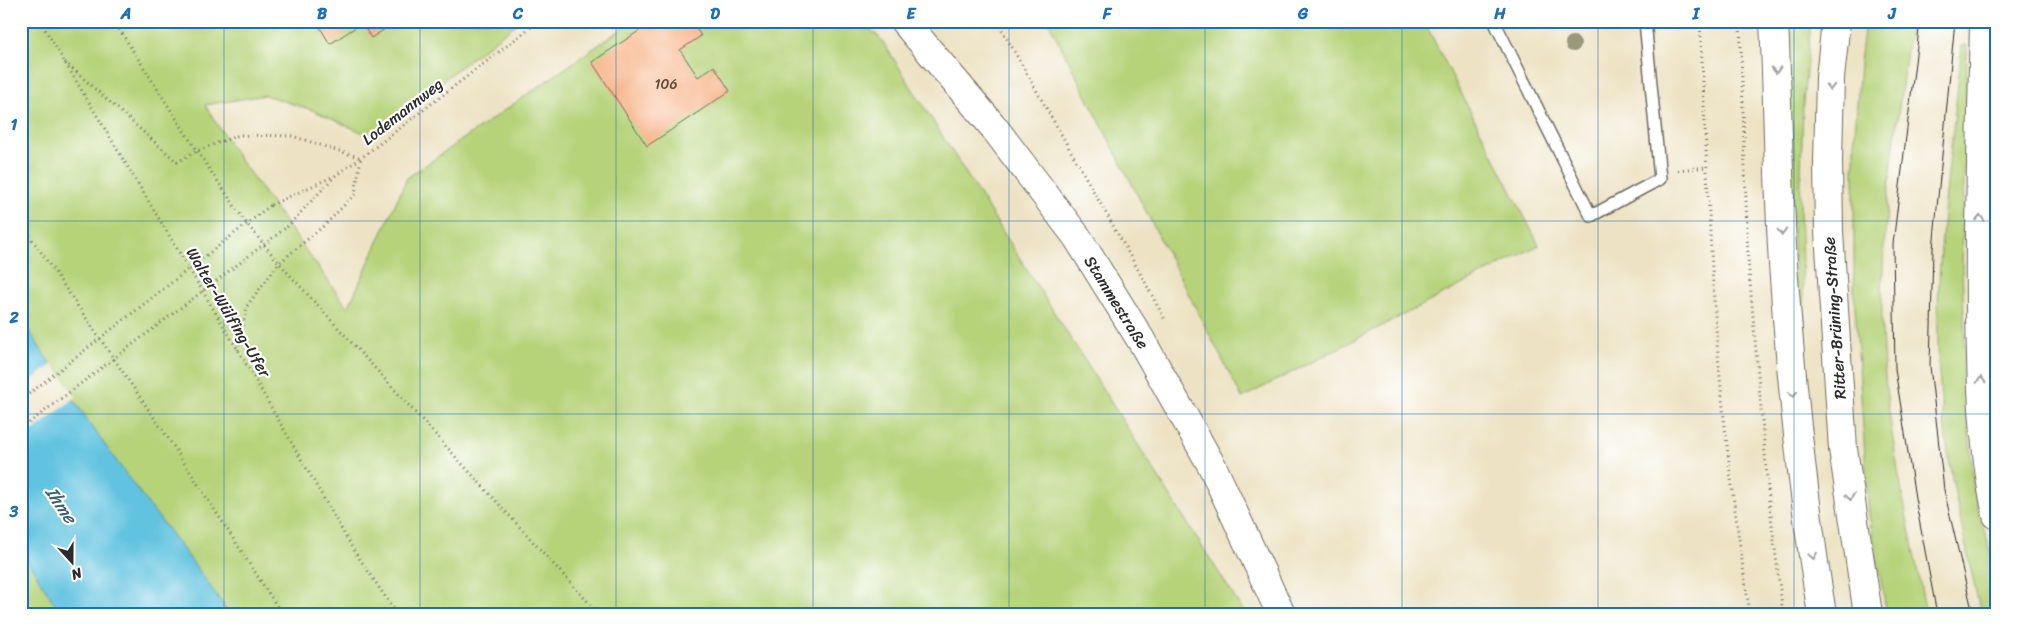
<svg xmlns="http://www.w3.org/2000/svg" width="2018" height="635" font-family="Sriracha,sans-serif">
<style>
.green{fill:#b6d379;stroke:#707f52}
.water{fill:#62c3e0;stroke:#467786}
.pier{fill:#ede3c4}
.building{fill:#f7ac7d}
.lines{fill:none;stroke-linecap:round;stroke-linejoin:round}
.lane-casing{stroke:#6f6b61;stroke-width:14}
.secondary-casing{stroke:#6f6b61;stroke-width:30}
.path{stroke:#6f6b61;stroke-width:3;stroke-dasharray:1 4;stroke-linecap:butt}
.lane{stroke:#fff;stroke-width:11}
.secondary{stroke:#fff;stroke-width:28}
.tram{stroke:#2b2b2b;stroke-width:1}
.path-bridge{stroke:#6f6b61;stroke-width:3;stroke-dasharray:1 4;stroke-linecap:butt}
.tree{fill:#99997c}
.oneway{stroke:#a0a0a0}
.grid{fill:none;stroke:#1f6fb2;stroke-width:1;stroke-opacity:0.55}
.labels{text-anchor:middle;stroke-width:4.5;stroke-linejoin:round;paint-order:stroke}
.number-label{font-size:14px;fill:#5e4b40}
.street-label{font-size:16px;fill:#2b2b2b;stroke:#fff}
.water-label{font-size:18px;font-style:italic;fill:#3e606a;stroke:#fff}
.neatline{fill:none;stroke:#1f6fb2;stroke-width:2}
.grid-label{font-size:16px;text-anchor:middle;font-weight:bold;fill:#1f6fb2}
</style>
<rect width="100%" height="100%" fill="#fff"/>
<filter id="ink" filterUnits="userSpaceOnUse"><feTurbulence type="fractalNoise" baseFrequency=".02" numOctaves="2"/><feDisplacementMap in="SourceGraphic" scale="10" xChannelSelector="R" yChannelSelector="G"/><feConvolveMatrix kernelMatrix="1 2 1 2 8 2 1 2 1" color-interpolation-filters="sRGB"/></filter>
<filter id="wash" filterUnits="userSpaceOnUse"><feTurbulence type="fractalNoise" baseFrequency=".0096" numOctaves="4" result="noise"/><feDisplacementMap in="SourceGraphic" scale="20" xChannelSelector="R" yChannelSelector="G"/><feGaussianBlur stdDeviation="1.12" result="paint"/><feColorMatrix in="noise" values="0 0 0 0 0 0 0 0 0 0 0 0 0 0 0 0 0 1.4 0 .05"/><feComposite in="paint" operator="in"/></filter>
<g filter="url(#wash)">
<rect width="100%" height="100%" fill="#ede3c4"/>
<!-- green -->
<g class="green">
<path d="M 21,21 L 520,21 L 370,136 L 312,110 L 265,95 L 205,105 L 238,157 L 348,308 L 407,178 L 633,21 L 861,21 L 881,39 L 1245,614 L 21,614 Z"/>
<path d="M 1048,21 L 1424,21 L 1539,245 L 1242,398 Z"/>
<path d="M 1783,21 L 1811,21 L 1803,102 L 1800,211 L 1807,400 L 1797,329 Z"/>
<path d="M 1865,21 L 1911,21 C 1897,123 1880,227 1882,330 C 1885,425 1908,520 1926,614 L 1887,614 L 1869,515 L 1854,293 L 1854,148 L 1860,63 Z"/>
<path d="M 1962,45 L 1967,45 L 1962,268 L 1968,418 L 1974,491 L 1980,518 L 1997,570 L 1997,614 L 1981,614 C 1963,534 1944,454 1939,372 C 1933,263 1952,153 1962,45 Z"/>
</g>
<!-- water -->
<path class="water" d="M 21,317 C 56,375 94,431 134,485 C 166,528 200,569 229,614 L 61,614 L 21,550 Z"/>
<!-- pier -->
<path class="pier" d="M 53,364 L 76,397 L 21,440 L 21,388 Z"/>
<g id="blocks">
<!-- building -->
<g class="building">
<path d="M 316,21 L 397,21 L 371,38 L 362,23 L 330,44 Z"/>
<path d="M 654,21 L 692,21 L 701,36 L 680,50 L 698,77 L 714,66 L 730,91 L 647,146 L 592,62 Z"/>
</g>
</g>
</g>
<g filter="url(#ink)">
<use href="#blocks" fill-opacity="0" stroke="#6f6b61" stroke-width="1"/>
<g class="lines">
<!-- lane casing -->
<g class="lane-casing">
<path id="lane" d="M 1494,21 L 1591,216 L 1660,179 L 1645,21"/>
</g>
<!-- secondary casing -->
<g class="secondary-casing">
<g id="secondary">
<path d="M 904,21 L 992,125 L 1077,237 L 1141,340 L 1212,466 L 1281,614"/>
<path d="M 1774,21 C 1778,102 1778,183 1783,264 C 1791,381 1803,498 1822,614"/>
<path d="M 1836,21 L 1830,78 L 1828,161 L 1829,232 L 1843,449 L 1868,614"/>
<path d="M 1984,21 C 1982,117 1979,213 1980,308 C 1981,378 1982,446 1997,515"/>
</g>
</g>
<!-- path -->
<g class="path">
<path d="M 40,21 L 238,350 L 353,549 L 397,614"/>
<path d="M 114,21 L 197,151 L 247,224 L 279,263 L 599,614"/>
<path d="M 997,21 L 1145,282 L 1165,320"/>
<path d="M 1700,21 C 1707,154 1710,287 1724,418 C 1731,484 1740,549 1750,614"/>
<path d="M 1740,21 L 1748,259 L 1769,500 L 1783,614"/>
<path d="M 65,62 L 177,162 L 197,151 L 239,135 L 292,136 L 361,158 L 355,194 L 326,224 L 279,263 L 247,306 L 238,350"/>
<path d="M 1678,170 L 1707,167"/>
<path d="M 271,205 L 334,176"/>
<path d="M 21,223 L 170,441 L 282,614"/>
<path d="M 287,227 L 336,175 L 361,158 L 539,21"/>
</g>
<!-- lane -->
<use href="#lane" class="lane"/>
<!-- secondary -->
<use href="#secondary" class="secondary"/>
<!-- tram -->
<g class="tram">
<path d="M 1920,21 L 1893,244 L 1895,369 L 1915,498 L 1937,614"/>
<path d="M 1955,21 L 1933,249 L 1930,366 L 1944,490 L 1973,614"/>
</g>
<!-- path-bridge -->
<g class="path-bridge">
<path d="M 21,400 L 271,205"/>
<path d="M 21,429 L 287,227"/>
</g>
</g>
<!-- trees -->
<circle class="tree" cx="1573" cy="44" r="8"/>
<!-- one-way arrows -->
<defs><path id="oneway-chevron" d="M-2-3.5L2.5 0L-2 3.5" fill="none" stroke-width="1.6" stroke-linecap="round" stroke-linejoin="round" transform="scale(1.25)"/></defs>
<g class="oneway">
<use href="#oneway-chevron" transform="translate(1776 70) rotate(88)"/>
<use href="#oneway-chevron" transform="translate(1830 87) rotate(92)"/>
<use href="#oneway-chevron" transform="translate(1980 218) rotate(-89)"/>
<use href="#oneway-chevron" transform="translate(1782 232) rotate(88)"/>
<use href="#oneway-chevron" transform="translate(1981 380) rotate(-91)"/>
<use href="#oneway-chevron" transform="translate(1793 394) rotate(85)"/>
<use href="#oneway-chevron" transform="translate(1850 497) rotate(81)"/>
<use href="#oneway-chevron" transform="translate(1813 556) rotate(80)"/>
</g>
</g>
<!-- grid -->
<path class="grid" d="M 224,21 L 224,614M 420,21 L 420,614M 616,21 L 616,614M 813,21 L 813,614M 1009,21 L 1009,614M 1205,21 L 1205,614M 1402,21 L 1402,614M 1598,21 L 1598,614M 1794,21 L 1794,614M 21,221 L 1997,221M 21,414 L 1997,414"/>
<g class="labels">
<!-- number labels -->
<g class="number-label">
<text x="666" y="89">106</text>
</g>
<!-- street labels -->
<g class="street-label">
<text transform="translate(402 111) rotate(-38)" y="6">Lodemannweg</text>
<text transform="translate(1117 302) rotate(58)" y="6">Stammestraße</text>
<text transform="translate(229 312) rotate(59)" y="6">Walter-Wülfing-Ufer</text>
<text transform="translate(1834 318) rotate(-94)" y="6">Ritter-Brüning-Straße</text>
</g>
<!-- water labels -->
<g class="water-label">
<text transform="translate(61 505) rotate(56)" y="6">Ihme</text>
</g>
</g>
<!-- margin -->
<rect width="2018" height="635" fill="none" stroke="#fff" stroke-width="55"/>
<!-- north arrow -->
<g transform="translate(72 562) rotate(159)" stroke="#ffffff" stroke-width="4" paint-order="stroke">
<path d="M0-4L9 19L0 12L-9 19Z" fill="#2b2b2b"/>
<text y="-8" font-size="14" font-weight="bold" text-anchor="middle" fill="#2b2b2b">N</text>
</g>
<rect x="28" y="28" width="1962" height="580" class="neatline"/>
<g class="grid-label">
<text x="126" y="19">A</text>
<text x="322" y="19">B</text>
<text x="518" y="19">C</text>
<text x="715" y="19">D</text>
<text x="911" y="19">E</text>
<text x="1107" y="19">F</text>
<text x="1303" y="19">G</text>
<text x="1500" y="19">H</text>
<text x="1696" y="19">I</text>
<text x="1892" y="19">J</text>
<text x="14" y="130">1</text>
<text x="14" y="323">2</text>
<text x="14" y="517">3</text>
</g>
</svg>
